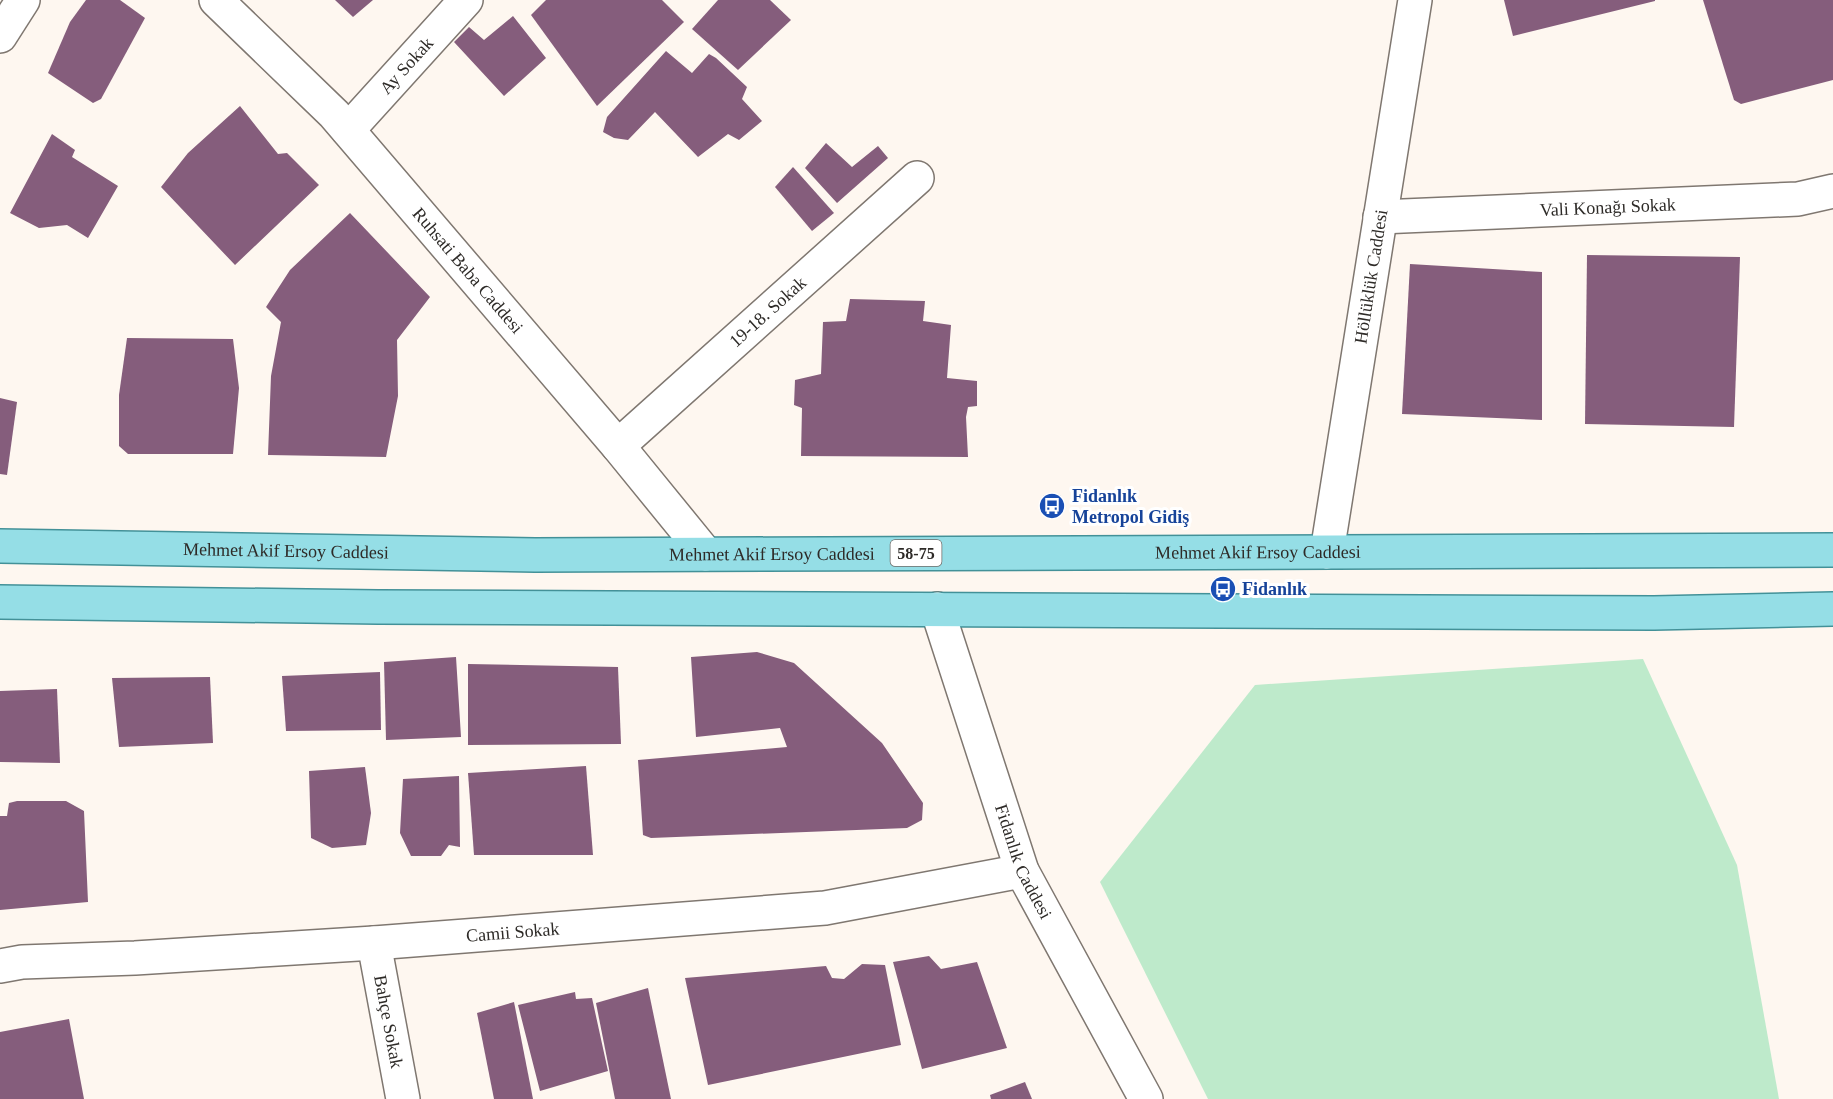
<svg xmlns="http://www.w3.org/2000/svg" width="1833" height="1099" font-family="Georgia,serif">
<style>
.green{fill:#beeacb}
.building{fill:#855d7c}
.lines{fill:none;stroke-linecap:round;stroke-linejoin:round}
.minor-casing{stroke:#7f7770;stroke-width:36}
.major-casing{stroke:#439198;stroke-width:36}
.minor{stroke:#fff;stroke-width:33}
.major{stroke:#95dee6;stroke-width:33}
.labels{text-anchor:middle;stroke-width:6;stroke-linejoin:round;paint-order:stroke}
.shield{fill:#fff;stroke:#6d6b68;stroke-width:1.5}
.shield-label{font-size:16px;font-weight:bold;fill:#2e2b28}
.street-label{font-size:18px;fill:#2e2b28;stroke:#fff}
.transit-label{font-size:18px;font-weight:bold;fill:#164399;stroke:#fff;text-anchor:start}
</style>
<rect width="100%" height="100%" fill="#fef7f0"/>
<!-- green -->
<path class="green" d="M 1643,659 L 1737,865 L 1779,1099 L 1208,1099 L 1100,882 L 1255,685 Z"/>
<!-- building -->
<g class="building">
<path d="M 86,0 L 120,0 L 145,18 L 101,99 L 93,103 L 48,73 L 70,22 Z"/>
<path d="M 335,0 L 373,0 L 353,17 Z"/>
<path d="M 546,0 L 662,0 L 684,22 L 597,106 L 531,15 Z"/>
<path d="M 718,0 L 770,0 L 791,20 L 738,70 L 692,29 Z"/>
<path d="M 1504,0 L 1655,0 L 1655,1 L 1513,36 Z"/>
<path d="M 1703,0 L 1833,0 L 1833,80 L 1741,104 L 1734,100 Z"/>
<path d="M 513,16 L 546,58 L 504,96 L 454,42 L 469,27 L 484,40 Z"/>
<path d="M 666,51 L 692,73 L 709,54 L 716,58 L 747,87 L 742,99 L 762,121 L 739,140 L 728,134 L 698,157 L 655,112 L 628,140 L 614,138 L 603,132 L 607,117 Z"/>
<path d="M 240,106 L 278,154 L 287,153 L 319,185 L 235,265 L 161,187 L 188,153 Z"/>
<path d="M 52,134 L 75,150 L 72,157 L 118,186 L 88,238 L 67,225 L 39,228 L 10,213 Z"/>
<path d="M 826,143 L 852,167 L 878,146 L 888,158 L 837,203 L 805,168 Z"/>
<path d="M 793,167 L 834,213 L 812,231 L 775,187 Z"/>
<path d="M 350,213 L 430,297 L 397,340 L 398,396 L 386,457 L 268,455 L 271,376 L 281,322 L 266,307 L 290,270 Z"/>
<path d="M 1587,255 L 1740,257 L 1734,427 L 1585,424 Z"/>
<path d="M 1410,264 L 1542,272 L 1542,420 L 1402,414 Z"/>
<path d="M 850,299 L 925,301 L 923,321 L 951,325 L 947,378 L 977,381 L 977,406 L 968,407 L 966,417 L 968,457 L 801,456 L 802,408 L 794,405 L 795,380 L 821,374 L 823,322 L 846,321 Z"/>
<path d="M 127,338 L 233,339 L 239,388 L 233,454 L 128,454 L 119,446 L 119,395 Z"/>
<path d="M 0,398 L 17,402 L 7,475 L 0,474 Z"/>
<path d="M 757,652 L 794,663 L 882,743 L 923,803 L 922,820 L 907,828 L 651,838 L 643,835 L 638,760 L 787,747 L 780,728 L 696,737 L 691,657 Z"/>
<path d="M 456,657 L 461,737 L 386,740 L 384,662 Z"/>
<path d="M 468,664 L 618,667 L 621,744 L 468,745 Z"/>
<path d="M 380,672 L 381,730 L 286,731 L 282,676 Z"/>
<path d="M 210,677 L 213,743 L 119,747 L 112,678 Z"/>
<path d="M 57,689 L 60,763 L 0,762 L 0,691 Z"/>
<path d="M 586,766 L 593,855 L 474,855 L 468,773 Z"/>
<path d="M 365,767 L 371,813 L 366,845 L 332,848 L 311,838 L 309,771 Z"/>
<path d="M 459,776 L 460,847 L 449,845 L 441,856 L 411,856 L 400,833 L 403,779 Z"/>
<path d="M 17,801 L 66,801 L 84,811 L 88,902 L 0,910 L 0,816 L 7,816 L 9,803 Z"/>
<path d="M 929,956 L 941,969 L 977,962 L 1007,1048 L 922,1069 L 893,962 Z"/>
<path d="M 862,964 L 885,965 L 901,1045 L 708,1085 L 685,978 L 826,966 L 832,978 L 844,979 Z"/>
<path d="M 648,988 L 671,1099 L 615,1099 L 596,1003 Z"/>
<path d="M 575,992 L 576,999 L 592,998 L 608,1071 L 540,1091 L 518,1005 Z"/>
<path d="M 514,1002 L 533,1099 L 494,1099 L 477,1013 Z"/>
<path d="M 69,1019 L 84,1099 L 0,1099 L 0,1032 Z"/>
<path d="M 1025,1082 L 1032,1099 L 991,1099 L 990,1095 Z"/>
</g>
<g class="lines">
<!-- minor casing -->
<g class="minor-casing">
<g id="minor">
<path id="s1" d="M 216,0 L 334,114 L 618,446 L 706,554"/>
<path d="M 0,36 L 23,0"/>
<path id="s2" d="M 348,130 L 466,0"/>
<path id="s3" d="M 1380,217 L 1798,199 L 1833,191"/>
<path id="s4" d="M 618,446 L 917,178"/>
<path id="s5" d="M 1327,552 L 1415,0"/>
<path id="s6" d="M 937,609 L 1022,871 L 1146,1099"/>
<path id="s7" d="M 374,943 L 403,1099"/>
<path id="s8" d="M 0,966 L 22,962 L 135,958 L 374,943 L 825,908 L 1022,871"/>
</g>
</g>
<!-- major casing -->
<g class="major-casing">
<g id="major">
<path id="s9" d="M 0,546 L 535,555 L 1833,550"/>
<path d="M 0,602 L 378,607 L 1654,613 L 1833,609"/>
</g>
</g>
<!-- minor -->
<use href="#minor" class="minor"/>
<!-- major -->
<use href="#major" class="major"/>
</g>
<!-- icons -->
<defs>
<g id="bus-disc" transform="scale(1.35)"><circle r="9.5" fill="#1a4fb4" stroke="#fff"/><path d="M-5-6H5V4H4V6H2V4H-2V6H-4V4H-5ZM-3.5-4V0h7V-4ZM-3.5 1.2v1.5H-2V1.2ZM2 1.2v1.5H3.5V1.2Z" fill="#fff"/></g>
</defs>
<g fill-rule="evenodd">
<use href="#bus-disc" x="1052" y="506"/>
<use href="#bus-disc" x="1223" y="589"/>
</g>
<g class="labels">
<!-- shield labels -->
<rect class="shield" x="890.5" y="540" width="51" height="26" rx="4.5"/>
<g class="shield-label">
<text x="916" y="559">58-75</text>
</g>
<!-- street labels -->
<g class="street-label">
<text dy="6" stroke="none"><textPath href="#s2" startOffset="87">Ay Sokak</textPath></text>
<text dy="6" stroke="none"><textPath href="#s3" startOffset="228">Vali Konağı Sokak</textPath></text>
<text dy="6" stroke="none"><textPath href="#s1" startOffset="370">Ruhsati Baba Caddesi</textPath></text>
<text dy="6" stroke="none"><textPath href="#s5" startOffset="279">Höllüklük Caddesi</textPath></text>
<text dy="6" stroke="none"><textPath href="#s4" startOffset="201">19-18. Sokak</textPath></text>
<text dy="6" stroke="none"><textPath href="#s9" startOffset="286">Mehmet Akif Ersoy Caddesi</textPath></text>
<text dy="6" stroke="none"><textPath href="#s9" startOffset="1258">Mehmet Akif Ersoy Caddesi</textPath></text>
<text dy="6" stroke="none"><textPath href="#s9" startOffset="772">Mehmet Akif Ersoy Caddesi</textPath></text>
<text dy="6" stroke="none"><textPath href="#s6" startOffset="267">Fidanlık Caddesi</textPath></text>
<text dy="6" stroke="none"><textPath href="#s8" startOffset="514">Camii Sokak</textPath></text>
<text dy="6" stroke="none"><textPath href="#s7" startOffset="80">Bahçe Sokak</textPath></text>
</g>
<!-- transit labels -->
<g class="transit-label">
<text x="1072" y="502">Fidanlık<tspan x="1072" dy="21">Metropol Gidiş</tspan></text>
<text x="1242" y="595">Fidanlık</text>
</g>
</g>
</svg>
